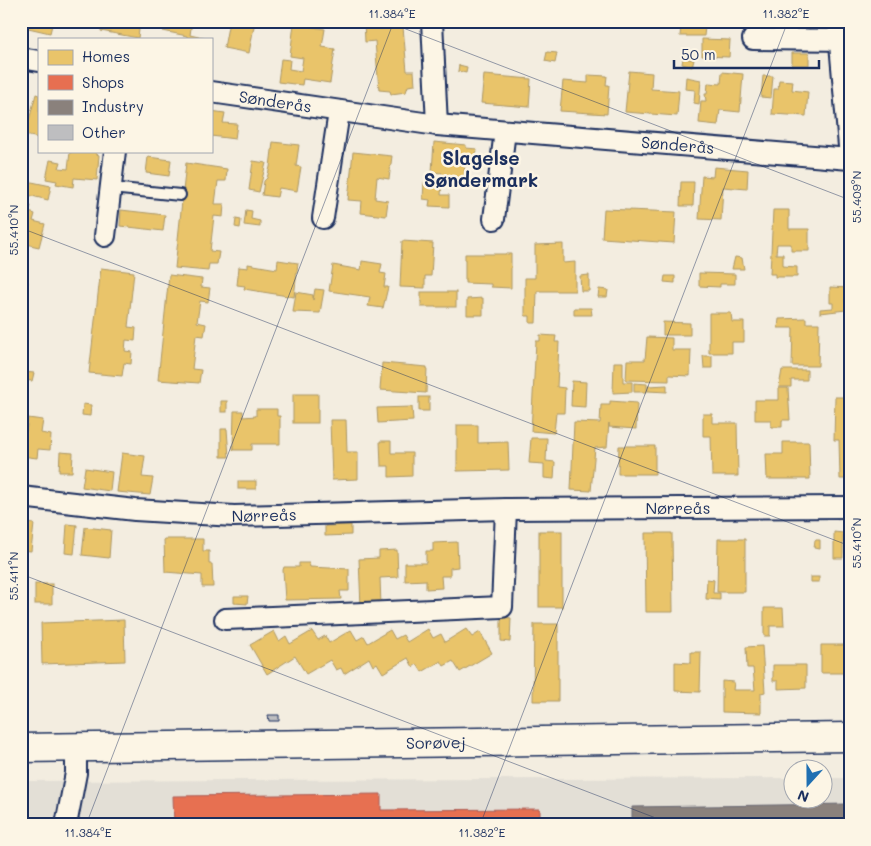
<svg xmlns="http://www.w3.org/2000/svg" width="871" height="846" font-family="Mali,sans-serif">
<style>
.built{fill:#e3dfd6}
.homes{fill:#e9c46a;stroke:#ab9766}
.shops{fill:#e76f51;stroke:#aa5c55}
.industry{fill:#8a817c;stroke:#696873}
.building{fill:#bebec0;stroke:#1b2f5e}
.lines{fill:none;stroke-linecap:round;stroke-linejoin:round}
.lane-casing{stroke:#1b2f5e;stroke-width:14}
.street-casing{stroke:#1b2f5e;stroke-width:24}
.secondary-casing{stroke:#1b2f5e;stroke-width:31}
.lane{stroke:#fcf5e5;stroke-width:10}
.street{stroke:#fcf5e5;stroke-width:20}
.secondary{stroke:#fcf5e5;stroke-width:28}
.ticks{fill:none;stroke:#1b2f5e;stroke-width:1;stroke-opacity:0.45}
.labels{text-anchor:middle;stroke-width:5;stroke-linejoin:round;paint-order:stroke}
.street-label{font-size:16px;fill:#1b2f5e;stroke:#fcf5e5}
.quarter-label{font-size:19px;font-weight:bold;fill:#1b2f5e;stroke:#fcf5e5}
.neatline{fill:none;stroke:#1b2f5e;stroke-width:2}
.ticks-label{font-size:12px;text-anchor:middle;fill:#1b2f5e}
</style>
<rect width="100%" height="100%" fill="#f3ede0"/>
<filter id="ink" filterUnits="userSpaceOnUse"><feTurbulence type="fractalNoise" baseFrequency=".02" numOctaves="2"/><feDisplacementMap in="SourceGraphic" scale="10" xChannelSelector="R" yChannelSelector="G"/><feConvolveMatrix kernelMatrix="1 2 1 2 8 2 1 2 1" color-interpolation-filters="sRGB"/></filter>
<g filter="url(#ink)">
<!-- built -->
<path class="built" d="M 793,778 L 794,798 L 824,798 L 824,778 L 850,778 L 850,825 L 21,825 L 21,781 Z"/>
<!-- homes -->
<g class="homes">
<path d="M 26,21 L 53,21 L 50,33 L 24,27 Z"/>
<path d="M 102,21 L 140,21 L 138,38 L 101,31 Z"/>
<path d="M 164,21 L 192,21 L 190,35 L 207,39 L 187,39 L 187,36 L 163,31 Z"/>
<path d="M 229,21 L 255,21 L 249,53 L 224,48 Z"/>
<path d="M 364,21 L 378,21 L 379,29 L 403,27 L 407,71 L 414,71 L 415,85 L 408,86 L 406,92 L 391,94 L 390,91 L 379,90 L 375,41 L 365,42 Z"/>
<path d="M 294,24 L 325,29 L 322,47 L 335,49 L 330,83 L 303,79 L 302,85 L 278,82 L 281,59 L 290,60 L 289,69 L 301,71 L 303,58 L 290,56 Z"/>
<path d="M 681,26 L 705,27 L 704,36 L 680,36 Z"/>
<path d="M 702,39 L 730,40 L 729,57 L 702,56 Z"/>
<path d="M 547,52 L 557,53 L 555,63 L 545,61 Z"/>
<rect x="792" y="53" width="17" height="12"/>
<path d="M 683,58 L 694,60 L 692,67 L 682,64 Z"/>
<path d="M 459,65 L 467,67 L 466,73 L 458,71 Z"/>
<path d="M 629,71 L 652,73 L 651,89 L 679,91 L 677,116 L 625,112 Z"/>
<path d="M 722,72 L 743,74 L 740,112 L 720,110 L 718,125 L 699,123 L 701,101 L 706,101 L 705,94 L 707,94 L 708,83 L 721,84 Z"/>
<path d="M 484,75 L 531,79 L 529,107 L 481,103 Z"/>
<path d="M 588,75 L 607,76 L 606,85 L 609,85 L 607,114 L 560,111 L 563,81 L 588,83 Z"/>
<path d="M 763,76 L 773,76 L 771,98 L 761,97 Z"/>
<path d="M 686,77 L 701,80 L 699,104 L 694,103 L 695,90 L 685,89 Z"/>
<path d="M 779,80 L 793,81 L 792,90 L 808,92 L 806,116 L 772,114 L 774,89 L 778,89 Z"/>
<path d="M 36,94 L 39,95 L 39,138 L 25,135 Z"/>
<path d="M 211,111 L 225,113 L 223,123 L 237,124 L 235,139 L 211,136 Z"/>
<path d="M 273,142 L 299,145 L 296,166 L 301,167 L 297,191 L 279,188 L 277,197 L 262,195 L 264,181 L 267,178 L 270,167 Z"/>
<path d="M 434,142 L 466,145 L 466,148 L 477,149 L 475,166 L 465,165 L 464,178 L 442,176 L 442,173 L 432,172 Z"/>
<path d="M 79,151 L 97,151 L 96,154 L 99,155 L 97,180 L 74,178 L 73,187 L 56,184 L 57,181 L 46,179 L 50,160 L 61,162 L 59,168 L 68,169 L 70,152 Z"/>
<path d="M 353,152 L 392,156 L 389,179 L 377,177 L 375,199 L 388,201 L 386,216 L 361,213 L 362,201 L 348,200 Z"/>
<path d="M 148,157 L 171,160 L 169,176 L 146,173 Z"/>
<path d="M 253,161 L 266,163 L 259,192 L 249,190 Z"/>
<path d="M 186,163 L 227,169 L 226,181 L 218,181 L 215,204 L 224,204 L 223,217 L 214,216 L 210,251 L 219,252 L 217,264 L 209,264 L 208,271 L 175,268 Z"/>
<path d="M 714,167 L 748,170 L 747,189 L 723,187 L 721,220 L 699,219 L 702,176 L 713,177 Z"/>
<path d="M 27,181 L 51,186 L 48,200 L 24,194 Z"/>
<path d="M 424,182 L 442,183 L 441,195 L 449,195 L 449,207 L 429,206 L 430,200 L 423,199 Z"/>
<path d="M 681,182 L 694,182 L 693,206 L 680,206 Z"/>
<path d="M 21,203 L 31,206 L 29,212 L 35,214 L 33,221 L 45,224 L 39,247 L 21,243 Z"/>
<path d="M 604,209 L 676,212 L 674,243 L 602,238 Z"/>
<path d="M 121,210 L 165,215 L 163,231 L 120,226 Z"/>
<path d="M 246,210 L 252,211 L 251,219 L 260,221 L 260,227 L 244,225 Z"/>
<path d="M 773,210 L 789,210 L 789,229 L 809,229 L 809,251 L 791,251 L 791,244 L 777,244 L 776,254 L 783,254 L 783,266 L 797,267 L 797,277 L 775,277 L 775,274 L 770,274 Z"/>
<path d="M 236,219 L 241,220 L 240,228 L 235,227 Z"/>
<path d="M 402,241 L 433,243 L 431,276 L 425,276 L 425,288 L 400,287 Z"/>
<path d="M 563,244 L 563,263 L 575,262 L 575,291 L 537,291 L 536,323 L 530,323 L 530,316 L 525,316 L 525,278 L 535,278 L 535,245 Z"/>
<path d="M 465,254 L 511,254 L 511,288 L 491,287 L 491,284 L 465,283 Z"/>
<path d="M 735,257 L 742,258 L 744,269 L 732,269 Z"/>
<path d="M 278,260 L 298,263 L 294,297 L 244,289 L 245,286 L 237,285 L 239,267 L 248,268 L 248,264 L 277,269 Z"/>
<path d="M 362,261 L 382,264 L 380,273 L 386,274 L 384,287 L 388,287 L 383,308 L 368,306 L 370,297 L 329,291 L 333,265 L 361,270 Z"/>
<path d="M 101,268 L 134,272 L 128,327 L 136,328 L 135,341 L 126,340 L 125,351 L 132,352 L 131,364 L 124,363 L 122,376 L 89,373 Z"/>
<path d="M 699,273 L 735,274 L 735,284 L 720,284 L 720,287 L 699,286 Z"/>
<path d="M 169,275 L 202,279 L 201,287 L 210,288 L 208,302 L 200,301 L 197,322 L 206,324 L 204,336 L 196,335 L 192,369 L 201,370 L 199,383 L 158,380 Z"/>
<path d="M 589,275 L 589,291 L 581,291 L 580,276 Z"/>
<path d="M 665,276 L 675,276 L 675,283 L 664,282 Z"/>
<path d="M 21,281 L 28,282 L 21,308 Z"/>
<path d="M 830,287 L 850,288 L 850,299 L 845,299 L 846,310 L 820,313 L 820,309 L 833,308 L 833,303 L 830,303 Z"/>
<path d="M 315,289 L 324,290 L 320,313 L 293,312 L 296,292 L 313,295 L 313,300 Z"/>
<path d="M 599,289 L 608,290 L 607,297 L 598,297 Z"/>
<rect x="421" y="292" width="35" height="15"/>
<path d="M 483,298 L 483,315 L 467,315 L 467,299 Z"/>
<path d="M 574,308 L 591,308 L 592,315 L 574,315 Z"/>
<path d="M 709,313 L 731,313 L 732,322 L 744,322 L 744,342 L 732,342 L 732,353 L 709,353 Z"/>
<path d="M 806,318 L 806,323 L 819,323 L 818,366 L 792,366 L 793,328 L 778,328 L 779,319 Z"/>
<path d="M 663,322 L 690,323 L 690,335 L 663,335 Z"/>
<path d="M 540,335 L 556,336 L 555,342 L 559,342 L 557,387 L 565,388 L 564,413 L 556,413 L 554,433 L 531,431 L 536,341 L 540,341 Z"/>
<path d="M 647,337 L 672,338 L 672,350 L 691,350 L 690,376 L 669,375 L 669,381 L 626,380 L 627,360 L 645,360 Z"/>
<path d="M 703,356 L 712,356 L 712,368 L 704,368 Z"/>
<path d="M 614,362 L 623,362 L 623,382 L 632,382 L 632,392 L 613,393 Z"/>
<path d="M 382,363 L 427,367 L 426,393 L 380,390 Z"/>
<path d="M 782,370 L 807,370 L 807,380 L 791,380 L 791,387 L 779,387 Z"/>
<path d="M 24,372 L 34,373 L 32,381 L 23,380 Z"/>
<path d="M 572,381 L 586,382 L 585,407 L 571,406 Z"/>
<path d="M 634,383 L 647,384 L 647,392 L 634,392 Z"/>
<path d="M 667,385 L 667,392 L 648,391 L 648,386 Z"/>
<path d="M 779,388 L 788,388 L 790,420 L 782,420 L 782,427 L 771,427 L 771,420 L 755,420 L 755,400 L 779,400 Z"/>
<rect x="293" y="394" width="25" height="29"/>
<rect x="419" y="397" width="10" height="14"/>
<path d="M 835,397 L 850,397 L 850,479 L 840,479 L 839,440 L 834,440 Z"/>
<rect x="221" y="401" width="6" height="11"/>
<path d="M 610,401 L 637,403 L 636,429 L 609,427 L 609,423 L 607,447 L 595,448 L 591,491 L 571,490 L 574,422 L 600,423 L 601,405 L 610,405 Z"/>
<path d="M 83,404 L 91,405 L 90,416 L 82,415 Z"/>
<path d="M 412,407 L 413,421 L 378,423 L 377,408 Z"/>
<path d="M 256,409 L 277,409 L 277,416 L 280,416 L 280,444 L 252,444 L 252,450 L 233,450 L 234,411 L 243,411 L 243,417 L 256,416 Z"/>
<path d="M 703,414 L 712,414 L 712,423 L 737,423 L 738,476 L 712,476 L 711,436 L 703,436 Z"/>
<path d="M 28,418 L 43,420 L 41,433 L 51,435 L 50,450 L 38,449 L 37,458 L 21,456 L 21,431 L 26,432 Z"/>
<path d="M 330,420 L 346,420 L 347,452 L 358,452 L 358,479 L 332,480 Z"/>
<path d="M 457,425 L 478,425 L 478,443 L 508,442 L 509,470 L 457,471 Z"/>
<path d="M 221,429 L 227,429 L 229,457 L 221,457 Z"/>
<path d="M 531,438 L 547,438 L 546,461 L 555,462 L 554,479 L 544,478 L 544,464 L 529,463 Z"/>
<path d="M 380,441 L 391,441 L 391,453 L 412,453 L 412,476 L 389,477 L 389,466 L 381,466 Z"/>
<path d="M 783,442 L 809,442 L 810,479 L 767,479 L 766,454 L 783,454 Z"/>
<path d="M 619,446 L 655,446 L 655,474 L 618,474 Z"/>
<path d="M 60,452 L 73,453 L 72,472 L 59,472 Z"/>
<path d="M 122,453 L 145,456 L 142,477 L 153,478 L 150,495 L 117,492 Z"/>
<path d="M 85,468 L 112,472 L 110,491 L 82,487 Z"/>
<rect x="238" y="481" width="18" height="8"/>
<path d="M 21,522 L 34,524 L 31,551 L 21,550 Z"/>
<path d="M 67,524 L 77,525 L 74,554 L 65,553 Z"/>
<path d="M 351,525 L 351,535 L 325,536 L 325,526 Z"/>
<path d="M 85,527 L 111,530 L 109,558 L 82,555 Z"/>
<rect x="845" y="528" width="5" height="25"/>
<rect x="539" y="531" width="23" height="76"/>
<path d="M 834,532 L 843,533 L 843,558 L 834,558 Z"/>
<path d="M 645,533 L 672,533 L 673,612 L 646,612 Z"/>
<path d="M 164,539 L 203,539 L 203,551 L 209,551 L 209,564 L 212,564 L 213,587 L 202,587 L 202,575 L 165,572 Z"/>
<path d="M 718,539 L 745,539 L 745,592 L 717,592 Z"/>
<path d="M 815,540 L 820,540 L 820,549 L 814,548 Z"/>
<path d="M 457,542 L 458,567 L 450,568 L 450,576 L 441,576 L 442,588 L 426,589 L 426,580 L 405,581 L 405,563 L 426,563 L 426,551 L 433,551 L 433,543 Z"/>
<path d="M 397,550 L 398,577 L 380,578 L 381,606 L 361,607 L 359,559 L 379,558 L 379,551 Z"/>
<path d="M 299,563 L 309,563 L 310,567 L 349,569 L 349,591 L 340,591 L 341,599 L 285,600 L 283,570 L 284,567 L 299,567 Z"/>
<rect x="811" y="577" width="8" height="5"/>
<path d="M 707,579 L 714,580 L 713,593 L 720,593 L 720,600 L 706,599 Z"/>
<rect x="35" y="584" width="17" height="20"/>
<path d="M 21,592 L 23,592 L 24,618 L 21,618 Z"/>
<path d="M 234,596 L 248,596 L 247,604 L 234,603 Z"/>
<path d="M 764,608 L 783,608 L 784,626 L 770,626 L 770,636 L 764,636 Z"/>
<path d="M 501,617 L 511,618 L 510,642 L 501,641 Z"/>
<path d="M 124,620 L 125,661 L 42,664 L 41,623 Z"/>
<path d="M 534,624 L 558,624 L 558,701 L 533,701 Z"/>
<path d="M 428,629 L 433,638 L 441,634 L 445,642 L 466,629 L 472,637 L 480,632 L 492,653 L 460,672 L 453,661 L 444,666 L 441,661 L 422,672 L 417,664 L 413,667 L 408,658 L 383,673 L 377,663 L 373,666 L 369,658 L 344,674 L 341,668 L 336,670 L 330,660 L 306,674 L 295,656 L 267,674 L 250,645 L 274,631 L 279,641 L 286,636 L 290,644 L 312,631 L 318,640 L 325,636 L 329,643 L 351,630 L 357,640 L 364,636 L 368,643 L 390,630 L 395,639 L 403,635 L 407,642 Z"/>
<path d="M 848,637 L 850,673 L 821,673 L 821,645 L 848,645 Z"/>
<path d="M 762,646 L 765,692 L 761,693 L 761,713 L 722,712 L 722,681 L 734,682 L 733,690 L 755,690 L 753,668 L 747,668 L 746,647 Z"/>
<path d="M 691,652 L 701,652 L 700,692 L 675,691 L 675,662 L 691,663 Z"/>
<path d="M 773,665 L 806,665 L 806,688 L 778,689 L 778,681 L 773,681 Z"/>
</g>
<!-- shops -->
<path class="shops" d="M 381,794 L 381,810 L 540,809 L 540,825 L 174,825 L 173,796 Z"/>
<!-- industry -->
<path class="industry" d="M 850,804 L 850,825 L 632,825 L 632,807 Z"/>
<!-- building -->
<path class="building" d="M 268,715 L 279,715 L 279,721 L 269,721 Z"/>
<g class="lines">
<!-- lane casing -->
<g class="lane-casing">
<path id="lane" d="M 111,188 L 180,195"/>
</g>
<!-- street casing -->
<g class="street-casing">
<g id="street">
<path d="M 432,21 L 437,125"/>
<path d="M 838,21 L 850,158"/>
<path d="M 753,39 L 850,40"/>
<path d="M 21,58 L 39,61"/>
<path id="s1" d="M 211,92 L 437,125 L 850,159"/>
<path d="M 323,218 L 339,112"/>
<path d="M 494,219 L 505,131"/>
<path d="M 105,236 L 115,151"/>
<path id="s2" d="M 21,497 L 135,510 L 234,516 L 506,509 L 850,507"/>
<path d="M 225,619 L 502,607 L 506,509"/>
<path d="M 66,825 L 76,773 L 76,748"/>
</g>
</g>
<!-- secondary casing -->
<g class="secondary-casing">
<g id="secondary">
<path id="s3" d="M 21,748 L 850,737"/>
</g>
</g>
<!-- lane -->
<use href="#lane" class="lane"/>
<!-- street -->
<use href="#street" class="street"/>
<!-- secondary -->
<use href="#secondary" class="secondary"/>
</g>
</g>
<!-- ticks -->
<path class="ticks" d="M 385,21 L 850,200M 21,228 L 850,546M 21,574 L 674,825M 86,825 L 394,21M 480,825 L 788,21"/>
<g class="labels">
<!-- street labels -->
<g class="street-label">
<text dy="6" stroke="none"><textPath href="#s1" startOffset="65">Sønderås</textPath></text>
<text dy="6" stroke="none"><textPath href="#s1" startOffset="470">Sønderås</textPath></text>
<text dy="6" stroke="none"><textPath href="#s2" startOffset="658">Nørreås</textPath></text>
<text dy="6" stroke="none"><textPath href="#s2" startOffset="244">Nørreås</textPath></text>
<text dy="6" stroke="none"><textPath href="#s3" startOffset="415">Sorøvej</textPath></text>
</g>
<!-- quarter labels -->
<g class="quarter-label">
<text x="481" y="165">Slagelse<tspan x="481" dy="22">Søndermark</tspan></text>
</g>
</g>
<!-- margin -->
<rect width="871" height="846" fill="none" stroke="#fcf5e5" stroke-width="55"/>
<!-- legend -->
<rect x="38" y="38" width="175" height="115" fill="#fcf5e5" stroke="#a2a6af"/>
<rect x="48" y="50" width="25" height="15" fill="#e9c46a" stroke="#a2a6af"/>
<text x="82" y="62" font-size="15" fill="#1b2f5e">Homes</text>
<rect x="48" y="75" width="25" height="15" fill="#e76f51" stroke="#a2a6af"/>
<text x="82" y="88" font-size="15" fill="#1b2f5e">Shops</text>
<rect x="48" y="100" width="25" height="15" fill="#8a817c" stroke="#a2a6af"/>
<text x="82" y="112" font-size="15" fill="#1b2f5e">Industry</text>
<rect x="48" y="125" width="25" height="15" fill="#bebec0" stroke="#a2a6af"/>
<text x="82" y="138" font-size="15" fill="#1b2f5e">Other</text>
<!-- north arrow -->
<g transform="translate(808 784) rotate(201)"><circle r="24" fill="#fcf5e5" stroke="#a2a6af"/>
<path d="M0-4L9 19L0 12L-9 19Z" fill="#1f6fb2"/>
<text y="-8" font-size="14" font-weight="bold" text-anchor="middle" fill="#1b2f5e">N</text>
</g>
<!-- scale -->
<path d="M674 60v8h145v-8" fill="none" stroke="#1b2f5e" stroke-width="2.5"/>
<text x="681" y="60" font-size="15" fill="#1b2f5e" stroke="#fcf5e5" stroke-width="4" paint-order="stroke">50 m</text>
<rect x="28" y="28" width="816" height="790" class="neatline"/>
<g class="ticks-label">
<text x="392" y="18">11.384°E</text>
<text x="786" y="18">11.382°E</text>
<text transform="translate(857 197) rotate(-90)" y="4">55.409°N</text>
<text transform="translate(14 230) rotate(-90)" y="4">55.410°N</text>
<text transform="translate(857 543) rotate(-90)" y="4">55.410°N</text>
<text transform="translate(14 576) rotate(-90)" y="4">55.411°N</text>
<text x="88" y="837">11.384°E</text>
<text x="482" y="837">11.382°E</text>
</g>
</svg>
